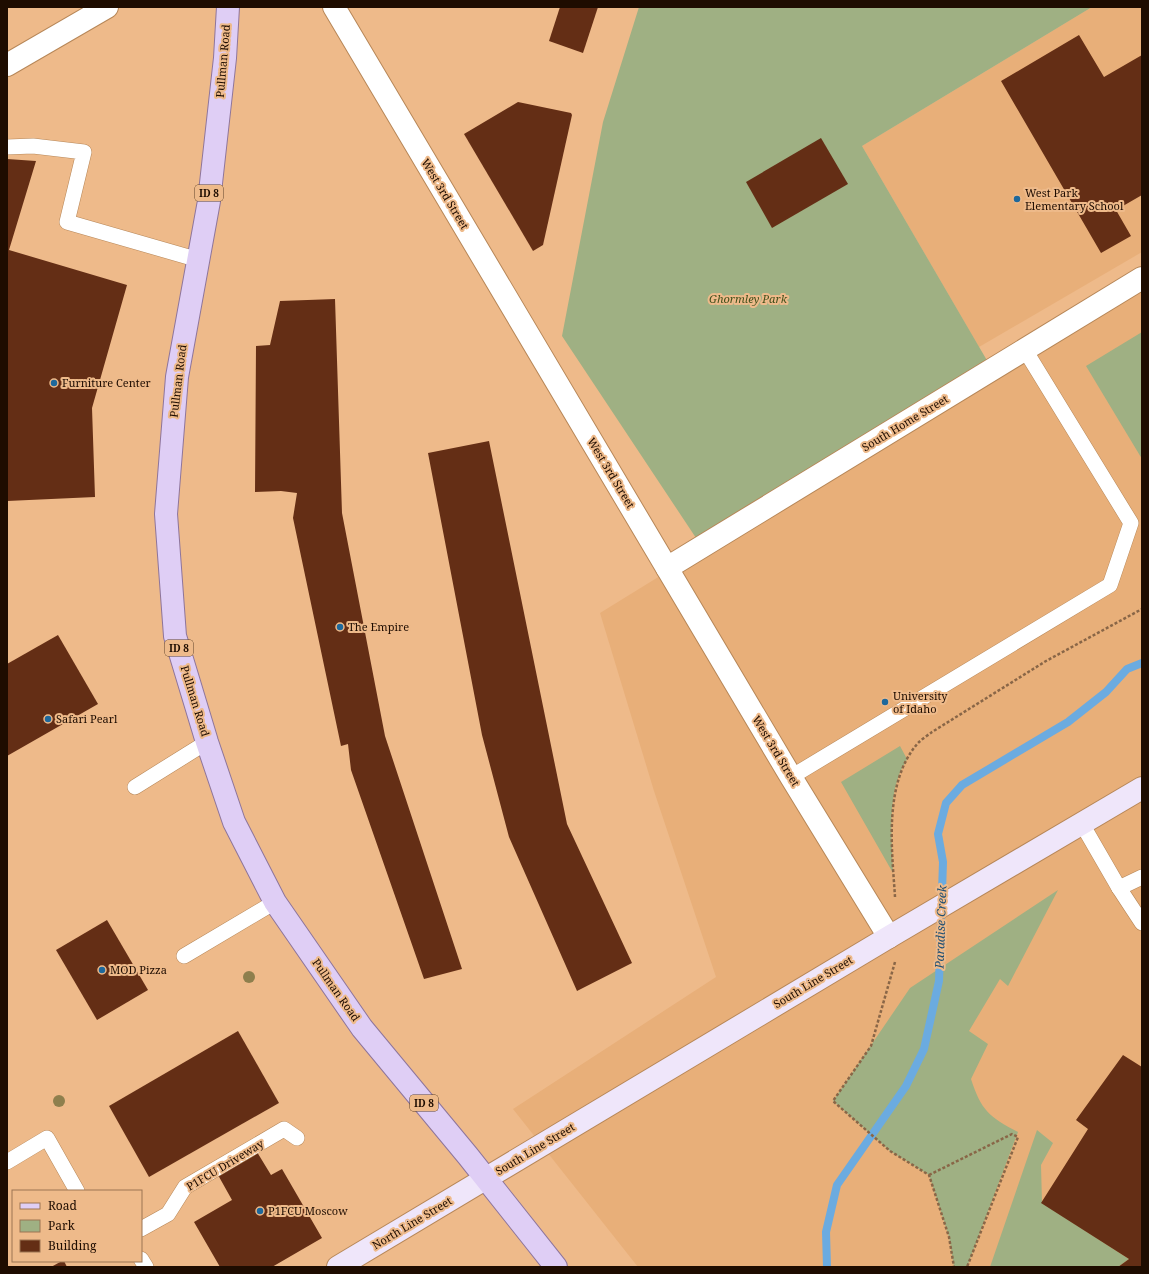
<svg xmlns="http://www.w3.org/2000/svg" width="1149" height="1274" font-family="'Noto Serif',serif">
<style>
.built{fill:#e8af79}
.green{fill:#9fb083}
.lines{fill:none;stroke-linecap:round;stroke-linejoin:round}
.stream{stroke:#6babe0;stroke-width:8}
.building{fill:#642e15}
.lane-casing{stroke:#b78758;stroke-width:16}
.street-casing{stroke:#b78758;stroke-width:24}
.secondary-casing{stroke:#b78758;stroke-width:24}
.primary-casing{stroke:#8e759b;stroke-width:24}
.path{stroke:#896647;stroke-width:2.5;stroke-dasharray:3 2;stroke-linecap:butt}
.lane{stroke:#fff;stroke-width:15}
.street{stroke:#fff;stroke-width:22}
.secondary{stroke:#efe6fa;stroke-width:22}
.primary{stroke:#dfcef5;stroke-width:22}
.tree{fill:#8e7f4d}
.poi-dot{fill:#1e689b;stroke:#eeba8a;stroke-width:1.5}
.labels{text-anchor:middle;stroke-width:4;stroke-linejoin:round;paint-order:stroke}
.shield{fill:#eeba8a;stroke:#5c4029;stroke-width:1}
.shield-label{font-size:10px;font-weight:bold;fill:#1e0c00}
.street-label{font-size:11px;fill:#1e0c00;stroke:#eeba8a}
.poi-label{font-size:11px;fill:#1e0c00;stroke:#eeba8a;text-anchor:start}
.park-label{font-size:11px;font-style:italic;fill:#3f4f1b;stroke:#eeba8a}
.water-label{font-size:12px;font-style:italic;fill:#204f73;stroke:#eeba8a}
</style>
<rect width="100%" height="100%" fill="#eeba8a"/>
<!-- built -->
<g class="built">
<path d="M 1092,7 L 1142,7 L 1142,252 L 979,347 L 862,146 Z"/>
<path d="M 1142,278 L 1142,1267 L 638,1267 L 513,1109 L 716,977 L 654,791 L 600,613 Z"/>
</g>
<!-- green -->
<g class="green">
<path d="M 639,7 L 1092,7 L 862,146 L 992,369 L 702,547 L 562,336 L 603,122 Z"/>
<path d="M 1142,332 L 1142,459 L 1086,366 Z"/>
<path d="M 900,746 L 907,759 C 905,764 901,769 899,775 C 888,805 892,842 893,873 L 841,782 Z"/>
<path d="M 1058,890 L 1008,986 L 1000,979 L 969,1031 L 988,1044 L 971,1079 C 981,1110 989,1117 1018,1132 L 967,1267 L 954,1267 L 949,1237 L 929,1175 L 890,1151 L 833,1101 L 910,988 Z"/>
<path d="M 1037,1130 L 1053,1143 L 1041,1165 L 1042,1203 L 1129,1259 L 1118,1267 L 990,1267 Z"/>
</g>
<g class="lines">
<!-- stream -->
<path class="stream" d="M 827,1267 L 826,1232 L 837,1185 L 906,1086 L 924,1049 L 939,981 L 943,862 L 938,834 L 946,803 L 962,785 L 1068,722 L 1106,692 L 1127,669 L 1142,663"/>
</g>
<!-- building -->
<g class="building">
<path d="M 560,7 L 598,7 L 583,53 L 549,41 Z"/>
<path d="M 1079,35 L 1104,77 L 1142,55 L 1142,195 L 1116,210 L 1131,236 L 1101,253 L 1001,81 Z"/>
<path d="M 518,102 L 571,113 L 572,115 L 543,245 L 533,251 L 464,134 Z"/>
<path d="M 821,138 L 848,184 L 772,228 L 746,182 Z"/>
<path d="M 7,159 L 36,161 L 9,250 L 127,285 L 92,408 L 95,497 L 7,501 Z"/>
<path d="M 335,299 L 342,513 L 385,736 L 462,969 L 424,979 L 351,770 L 348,744 L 341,746 L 293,518 L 297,493 L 281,491 L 255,492 L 256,346 L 270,345 L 280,301 Z"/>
<path d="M 489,441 L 567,824 L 632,963 L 577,991 L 509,837 L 482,735 L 428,453 Z"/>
<path d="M 58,635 L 98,704 L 7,756 L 7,664 Z"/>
<path d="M 107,920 L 148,990 L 97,1020 L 56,950 Z"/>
<path d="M 238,1031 L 279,1103 L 149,1177 L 109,1106 Z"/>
<path d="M 1123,1055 L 1142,1067 L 1142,1267 L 1118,1267 L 1129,1259 L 1041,1203 L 1088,1129 L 1076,1120 Z"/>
<path d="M 257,1152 L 271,1175 L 282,1169 L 322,1238 L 272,1267 L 220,1267 L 194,1222 L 232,1200 L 218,1175 Z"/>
<path d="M 62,1261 L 64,1261 L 67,1267 L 51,1267 Z"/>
</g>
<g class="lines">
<!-- lane casing -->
<g class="lane-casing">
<g id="lane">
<path d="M 7,147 L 33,146 L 84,152 L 67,222 L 199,260"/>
<path d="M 791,777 L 1110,585 L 1131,523 L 1025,350"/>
<path d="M 135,787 L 207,742"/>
<path d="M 1082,824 L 1119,888 L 1142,923"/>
<path d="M 1119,888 L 1142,877"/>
<path d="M 184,956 L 275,902"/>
<path d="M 7,1162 L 47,1138 L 77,1191"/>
<path d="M 141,1229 L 168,1214 L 185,1187 L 284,1129 L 297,1138"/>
<path d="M 141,1259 L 146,1267"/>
</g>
</g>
<!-- street casing -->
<g class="street-casing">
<g id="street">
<path d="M 334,7 L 791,777 L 889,937"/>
<path d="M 7,65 L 107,7"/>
<path d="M 667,568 L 1142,278"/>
</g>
</g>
<!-- secondary casing -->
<g class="secondary-casing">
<path id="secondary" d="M 338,1267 L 889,937 L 1142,788"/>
</g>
<!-- primary casing -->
<g class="primary-casing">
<path id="primary" d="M 228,7 L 225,58 L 209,201 L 177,377 L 166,514 L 175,636 L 207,742 L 234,822 L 275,902 L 362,1028 L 468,1156 L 556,1267"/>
</g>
<!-- path -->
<g class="path">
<path d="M 895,897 C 892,849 883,783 918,743 C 922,739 928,735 932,732 L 1046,661 L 1142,609"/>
<path d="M 895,962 L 871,1046 L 833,1101 L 890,1151 L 929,1175 L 949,1237 L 954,1267"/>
<path d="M 929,1175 L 1012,1134 L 1018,1137 L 967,1267"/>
</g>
<!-- lane -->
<use href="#lane" class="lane"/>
<!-- street -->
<use href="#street" class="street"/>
<!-- secondary -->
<use href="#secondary" class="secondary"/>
<!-- primary -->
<use href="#primary" class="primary"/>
</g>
<!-- trees -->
<g class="tree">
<circle cx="249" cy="977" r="6"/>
<circle cx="59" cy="1101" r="6"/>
</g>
<!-- markers -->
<g class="poi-dot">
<circle cx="1017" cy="199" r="4"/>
<circle cx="54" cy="383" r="4"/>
<circle cx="340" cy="627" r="4"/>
<circle cx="885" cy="702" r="4"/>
<circle cx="48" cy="719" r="4"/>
<circle cx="102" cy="970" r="4"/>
<circle cx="260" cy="1211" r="4"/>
</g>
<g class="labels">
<!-- shield labels -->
<g class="shield">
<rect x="195" y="185" width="28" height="16" rx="3"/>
<rect x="165" y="640" width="28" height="16" rx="3"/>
<rect x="410" y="1095" width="28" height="16" rx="3"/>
</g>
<g class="shield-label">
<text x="209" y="197">ID 8</text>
<text x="179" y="652">ID 8</text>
<text x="424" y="1107">ID 8</text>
</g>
<!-- street labels -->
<g class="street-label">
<text transform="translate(223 61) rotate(-85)" y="4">Pullman Road</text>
<text transform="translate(445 194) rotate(59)" y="4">West 3rd Street</text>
<text transform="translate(178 381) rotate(-83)" y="4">Pullman Road</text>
<text transform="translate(905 423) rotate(-31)" y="4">South Home Street</text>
<text transform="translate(611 473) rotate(59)" y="4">West 3rd Street</text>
<text transform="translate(195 701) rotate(73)" y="4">Pullman Road</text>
<text transform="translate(776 751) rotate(59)" y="4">West 3rd Street</text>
<text transform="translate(813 982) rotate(-31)" y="4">South Line Street</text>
<text transform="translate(336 990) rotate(55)" y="4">Pullman Road</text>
<text transform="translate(535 1149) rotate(-31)" y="4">South Line Street</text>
<text transform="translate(225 1165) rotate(-31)" y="4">P1FCU Driveway</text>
<text transform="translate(412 1223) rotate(-31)" y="4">North Line Street</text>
</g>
<!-- poi labels -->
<g class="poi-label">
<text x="1025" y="197">West Park<tspan x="1025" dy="13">Elementary School</tspan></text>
<text x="62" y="387">Furniture Center</text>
<text x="348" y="631">The Empire</text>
<text x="893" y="700">University<tspan x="893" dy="13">of Idaho</tspan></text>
<text x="56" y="723">Safari Pearl</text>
<text x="110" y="974">MOD Pizza</text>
<text x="268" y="1215">P1FCU Moscow</text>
</g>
<!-- park labels -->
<g class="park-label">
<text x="748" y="303">Ghormley Park</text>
</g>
<!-- water labels -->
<g class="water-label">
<text transform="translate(941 927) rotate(-88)" y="4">Paradise Creek</text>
</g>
</g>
<!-- border -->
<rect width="1149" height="1274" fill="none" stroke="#1e0c00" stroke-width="16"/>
<!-- legend -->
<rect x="12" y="1190" width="130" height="72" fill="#eeba8a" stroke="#9b7453"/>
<rect x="20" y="1203" width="20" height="6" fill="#dfcef5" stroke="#9b7453"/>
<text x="48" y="1210" font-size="12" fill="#1e0c00">Road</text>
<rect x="20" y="1220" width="20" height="12" fill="#9fb083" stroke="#9b7453"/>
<text x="48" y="1230" font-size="12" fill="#1e0c00">Park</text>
<rect x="20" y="1240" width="20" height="12" fill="#642e15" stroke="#9b7453"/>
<text x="48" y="1250" font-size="12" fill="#1e0c00">Building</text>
</svg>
